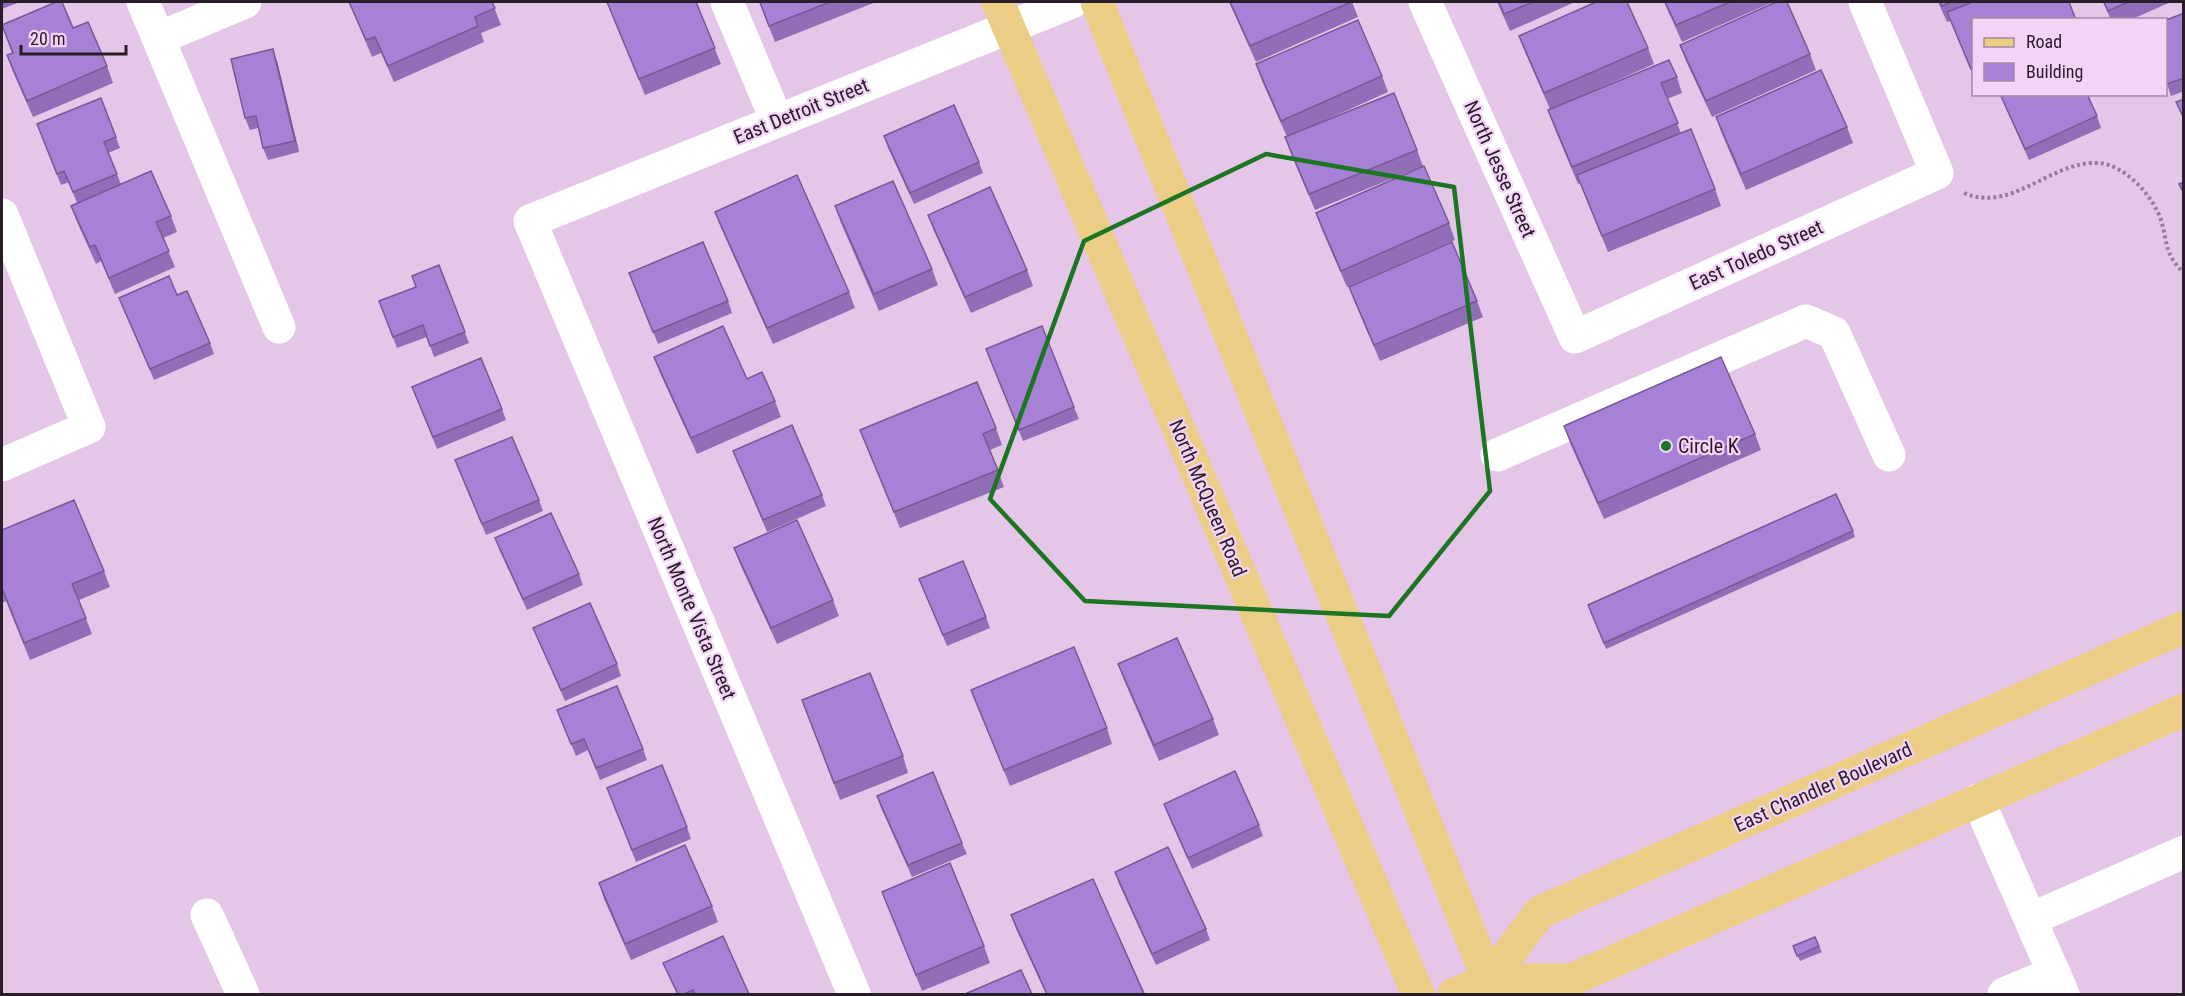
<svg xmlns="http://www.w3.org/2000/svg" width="2185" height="996" font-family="'Roboto Condensed',sans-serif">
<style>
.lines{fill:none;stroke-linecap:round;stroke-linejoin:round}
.path{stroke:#957e97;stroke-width:4;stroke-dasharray:3 3;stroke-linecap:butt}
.minor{stroke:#fff;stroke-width:33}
.major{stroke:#ebcd86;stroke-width:33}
.wall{fill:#906fb8}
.shaded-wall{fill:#755a96}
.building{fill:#a781d6;stroke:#755a96;stroke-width:1.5}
.marked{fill:none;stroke:#1b7522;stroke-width:4.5;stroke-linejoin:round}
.poi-dot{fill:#1b7522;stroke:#f3d3f6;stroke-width:2}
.labels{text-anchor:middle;stroke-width:4.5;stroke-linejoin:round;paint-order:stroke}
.street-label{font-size:20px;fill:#281d29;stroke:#f3d3f6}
.poi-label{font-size:20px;fill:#281d29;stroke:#f3d3f6;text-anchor:start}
</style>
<rect width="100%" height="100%" fill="#e6c6e8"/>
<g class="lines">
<!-- path -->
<path class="path" d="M 1964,193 C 2012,214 2051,160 2099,163 C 2125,165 2153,196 2161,220 C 2168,243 2164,254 2184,273"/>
<!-- minor -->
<g class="minor">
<path d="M 143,2 L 279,327"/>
<path d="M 727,2 L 777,121"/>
<path d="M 1425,2 L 1575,337 L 1937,173 L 1865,2"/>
<path d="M 159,38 L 245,2"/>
<path d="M 2,215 L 89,427 L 2,465"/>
<path d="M 1497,455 L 1806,321 L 1834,333 L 1889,455"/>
<path d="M 1978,800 L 2063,994"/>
<path d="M 207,915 L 243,994"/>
<path d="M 2031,919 L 2184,852"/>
<path d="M 854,994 L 530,221 L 1072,2"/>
<path d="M 2004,994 L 2054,973"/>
</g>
<!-- major -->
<g class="major">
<path d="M 998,2 L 1418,994"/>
<path d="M 1097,2 L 1494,994"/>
<path d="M 1489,980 L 1540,912 L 2184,627"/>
<path d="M 1454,994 L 1489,980 L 1571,980 L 2184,710"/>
</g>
</g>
<!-- wall -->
<g class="wall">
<path d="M 2,2 L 20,2 L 2,9 Z"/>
<path d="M 349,2 L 492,2 L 501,25 L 481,33 L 484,42 L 394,82 L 381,53 L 372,57 Z"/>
<path d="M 607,2 L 696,2 L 721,64 L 645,95 Z"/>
<path d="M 759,2 L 876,2 L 775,42 Z"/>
<path d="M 1229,2 L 1352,2 L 1358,17 L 1256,62 Z"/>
<path d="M 1497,2 L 1575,2 L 1510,31 Z"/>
<path d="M 1664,2 L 1773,2 L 1682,42 Z"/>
<path d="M 1938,2 L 2069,2 L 1974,20 L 1974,78 L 1951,21 L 1947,22 Z"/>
<path d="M 2103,2 L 2171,2 L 2130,20 L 2111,20 Z"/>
<path d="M 2184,13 L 2184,91 L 2171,96 L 2166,81 Z"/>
<path d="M 2,26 L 73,28 L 107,66 L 113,83 L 33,117 L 13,72 L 7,55 L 12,53 Z"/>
<path d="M 1519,36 L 1648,48 L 1654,64 L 1566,103 L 1677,77 L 1682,93 L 1667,99 L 1681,133 L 1715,189 L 1721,206 L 1608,252 L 1580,183 L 1578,184 L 1554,127 L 1548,110 L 1550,109 L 1525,52 Z"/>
<path d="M 1680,45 L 1810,54 L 1816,70 L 1712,117 L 1686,61 Z"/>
<path d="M 277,61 L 299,152 L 268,160 L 263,148 L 258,128 L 250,130 L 245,118 Z"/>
<path d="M 1256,64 L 1382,76 L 1388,92 L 1297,133 L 1417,150 L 1423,166 L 1315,210 L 1291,154 L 1285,137 L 1287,137 L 1262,81 Z"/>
<path d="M 2000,94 L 2097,116 L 2101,128 L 2029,160 Z"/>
<path d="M 101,98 L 120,148 L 108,153 L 121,184 L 171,216 L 177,232 L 163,238 L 175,267 L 115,294 L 101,261 L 96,264 L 77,222 L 71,206 L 77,203 L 69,182 L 61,185 L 41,135 Z"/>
<path d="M 1716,117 L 1847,127 L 1853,143 L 1746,190 L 1722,134 Z"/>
<path d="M 884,136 L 979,162 L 983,173 L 914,204 L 888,148 Z"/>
<path d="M 835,206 L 932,269 L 938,285 L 879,311 L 841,223 Z"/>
<path d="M 715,212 L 849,292 L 855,308 L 773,344 L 721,228 Z"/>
<path d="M 1316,213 L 1449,223 L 1455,240 L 1347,287 L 1322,230 Z"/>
<path d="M 928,215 L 1027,270 L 1033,286 L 971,313 L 934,231 Z"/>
<path d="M 439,265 L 469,343 L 434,357 L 427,337 L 397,348 L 379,301 L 416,287 Z"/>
<path d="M 629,273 L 728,301 L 732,313 L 658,344 Z"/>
<path d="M 1349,287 L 1477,301 L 1483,317 L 1380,361 L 1355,303 Z"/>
<path d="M 177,295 L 210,343 L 214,354 L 154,380 L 119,298 Z"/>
<path d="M 654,357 L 775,401 L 781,417 L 697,454 L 660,373 Z"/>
<path d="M 990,360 L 1074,407 L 1079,419 L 1023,441 Z"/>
<path d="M 412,387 L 502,409 L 506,420 L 437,449 Z"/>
<path d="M 1564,426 L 1755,434 L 1761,450 L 1604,519 L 1570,443 Z"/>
<path d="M 996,428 L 1002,445 L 990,450 L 1004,487 L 900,528 L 860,430 Z"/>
<path d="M 733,451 L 822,495 L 826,506 L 767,532 Z"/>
<path d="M 455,460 L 539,500 L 543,511 L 486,535 Z"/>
<path d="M 2,530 L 104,571 L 110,587 L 79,600 L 92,634 L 30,660 L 6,601 L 2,603 Z"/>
<path d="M 1853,531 L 1855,537 L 1606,649 L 1590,611 Z"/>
<path d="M 495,538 L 579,574 L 583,585 L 527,610 L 499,549 Z"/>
<path d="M 734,548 L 833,600 L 839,616 L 777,644 L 740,564 Z"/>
<path d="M 919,579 L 986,617 L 990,628 L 947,646 Z"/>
<path d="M 533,628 L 617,664 L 621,676 L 565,701 Z"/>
<path d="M 1118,664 L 1213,719 L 1219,735 L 1159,761 L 1124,680 Z"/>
<path d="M 971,690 L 1107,728 L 1112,744 L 1010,786 Z"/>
<path d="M 557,710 L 643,749 L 647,760 L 600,780 L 588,750 L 576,756 Z"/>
<path d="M 808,716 L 903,756 L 908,773 L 840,800 Z"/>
<path d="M 607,788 L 687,827 L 691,839 L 636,862 Z"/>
<path d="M 877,796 L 962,843 L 967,854 L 912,877 L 881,808 Z"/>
<path d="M 1164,804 L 1259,825 L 1263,836 L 1192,869 L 1168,815 Z"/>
<path d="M 1115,872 L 1206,929 L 1210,940 L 1156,965 L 1119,884 Z"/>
<path d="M 1093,879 L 1145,994 L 1046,994 L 1017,931 L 1011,915 Z"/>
<path d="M 599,883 L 712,906 L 718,922 L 631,960 L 604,899 Z"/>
<path d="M 882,892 L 984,946 L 990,963 L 922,991 Z"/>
<path d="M 1793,946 L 1819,946 L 1822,952 L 1800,961 Z"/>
<path d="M 663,963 L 749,994 L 677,994 Z"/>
</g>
<!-- shaded-wall -->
<path class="shaded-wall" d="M 273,49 L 277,61 L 299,152 L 295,141 Z"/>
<!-- building -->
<g class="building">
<path d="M 56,2 L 62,2 L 73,28 L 88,22 L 107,66 L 27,101 L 7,55 L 13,53 L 2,25 Z"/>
<path d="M 349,2 L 492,2 L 495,8 L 475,17 L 478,26 L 388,66 L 375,37 L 366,40 Z"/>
<path d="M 607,2 L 696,2 L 715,48 L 639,79 Z"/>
<path d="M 760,2 L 830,2 L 769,26 Z"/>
<path d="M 1230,2 L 1351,2 L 1250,46 Z"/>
<path d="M 1499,2 L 1533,2 L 1504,14 Z"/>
<path d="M 1596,2 L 1627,2 L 1648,48 L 1544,93 L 1519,36 Z"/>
<path d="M 1665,2 L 1730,2 L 1676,25 Z"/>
<path d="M 1776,2 L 1787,2 L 1810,54 L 1706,101 L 1680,45 Z"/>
<path d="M 1940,2 L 1951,2 L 1942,6 Z"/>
<path d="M 1973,2 L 2069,2 L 2076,20 L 1974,20 L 1974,68 L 1971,69 L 1947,12 Z"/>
<path d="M 2104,2 L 2128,2 L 2108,11 Z"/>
<path d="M 2184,13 L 2184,78 L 2167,84 L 2166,81 L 2166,20 Z"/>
<path d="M 1358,20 L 1382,76 L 1281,121 L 1256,64 Z"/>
<path d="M 273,49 L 295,141 L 263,148 L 256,116 L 245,118 L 231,59 Z"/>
<path d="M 1669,60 L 1677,77 L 1661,83 L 1678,123 L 1572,167 L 1548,110 Z"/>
<path d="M 1821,70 L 1847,127 L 1741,174 L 1716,117 Z"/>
<path d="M 1394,93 L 1417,150 L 1309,194 L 1285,137 Z"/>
<path d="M 2000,94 L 2087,94 L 2097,116 L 2025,149 Z"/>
<path d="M 101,98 L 116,137 L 104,142 L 117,174 L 73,192 L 64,171 L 57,174 L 37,124 Z"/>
<path d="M 2184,99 L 2184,119 L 2176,102 Z"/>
<path d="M 954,105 L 979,162 L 910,193 L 884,136 Z"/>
<path d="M 1691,129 L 1715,189 L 1602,236 L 1577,175 Z"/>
<path d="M 1424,166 L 1449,223 L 1341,271 L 1316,213 Z"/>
<path d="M 151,171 L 171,216 L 156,222 L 169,251 L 109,278 L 95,245 L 90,247 L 71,206 Z"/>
<path d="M 797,175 L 849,292 L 767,328 L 715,212 Z"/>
<path d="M 893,181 L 932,269 L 874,294 L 835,206 Z"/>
<path d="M 2184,182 L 2184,194 L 2179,184 Z"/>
<path d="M 990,187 L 1027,270 L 965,297 L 928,215 Z"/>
<path d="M 703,242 L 728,301 L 653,332 L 629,273 Z"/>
<path d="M 1452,242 L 1477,301 L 1374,345 L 1349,287 Z"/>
<path d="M 439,265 L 465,332 L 430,346 L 423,325 L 393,337 L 379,301 L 416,287 L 412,276 Z"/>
<path d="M 169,276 L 177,295 L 187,291 L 210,343 L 150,369 L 119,298 Z"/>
<path d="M 723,326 L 747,379 L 762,372 L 775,401 L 691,438 L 654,357 Z"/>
<path d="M 1042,326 L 1074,407 L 1019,430 L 986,349 Z"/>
<path d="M 1721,357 L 1755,434 L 1598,503 L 1564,426 Z"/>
<path d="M 481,358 L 502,409 L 433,437 L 412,387 Z"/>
<path d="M 977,382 L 996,428 L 983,434 L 998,470 L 894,512 L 860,430 Z"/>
<path d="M 792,425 L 822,495 L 763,520 L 733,451 Z"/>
<path d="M 512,437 L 539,500 L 482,524 L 455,460 Z"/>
<path d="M 1836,494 L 1853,531 L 1604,643 L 1588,605 Z"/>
<path d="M 74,500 L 104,571 L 72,584 L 86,618 L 24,643 L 2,588 L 2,530 Z"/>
<path d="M 551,513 L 579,574 L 523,599 L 495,538 Z"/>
<path d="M 797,520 L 833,600 L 771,628 L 734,548 Z"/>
<path d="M 963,561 L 986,617 L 943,635 L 919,579 Z"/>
<path d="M 590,603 L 617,664 L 561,690 L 533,628 Z"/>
<path d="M 1177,638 L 1213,719 L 1154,745 L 1118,664 Z"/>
<path d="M 1074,647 L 1107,728 L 1004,770 L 971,690 Z"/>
<path d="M 870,673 L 903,756 L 834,783 L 802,700 Z"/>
<path d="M 617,686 L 643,749 L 596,768 L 584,739 L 571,744 L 557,710 Z"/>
<path d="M 662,765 L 687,827 L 632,850 L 607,788 Z"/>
<path d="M 1235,771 L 1259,825 L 1188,858 L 1164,804 Z"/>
<path d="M 933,772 L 962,843 L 908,865 L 877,796 Z"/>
<path d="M 685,845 L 712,906 L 625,944 L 599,883 Z"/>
<path d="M 1168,847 L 1206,929 L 1152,954 L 1115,872 Z"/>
<path d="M 950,863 L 984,946 L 916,975 L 882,892 Z"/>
<path d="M 1093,879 L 1144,994 L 1047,994 L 1011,915 Z"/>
<path d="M 723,936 L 749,994 L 695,994 L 693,990 L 684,994 L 678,994 L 663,963 Z"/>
<path d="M 1815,937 L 1819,946 L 1797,956 L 1793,946 Z"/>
<path d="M 1021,970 L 1032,994 L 965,994 Z"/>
</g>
<!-- marked area -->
<path class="marked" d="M 1266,154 L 1454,187 L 1490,491 L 1389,616 L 1085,601 L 990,499 L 1084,241 Z"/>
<!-- markers -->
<circle class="poi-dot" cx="1666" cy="446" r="6"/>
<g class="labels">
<!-- street labels -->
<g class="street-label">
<text transform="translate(801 111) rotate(-22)" y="7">East Detroit Street</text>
<text transform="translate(1500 169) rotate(66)" y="7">North Jesse Street</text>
<text transform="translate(1756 255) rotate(-24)" y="7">East Toledo Street</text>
<text transform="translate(1208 498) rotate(67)" y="7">North McQueen Road</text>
<text transform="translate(692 608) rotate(67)" y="7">North Monte Vista Street</text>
<text transform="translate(1823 787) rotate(-24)" y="7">East Chandler Boulevard</text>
</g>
<!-- poi labels -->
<g class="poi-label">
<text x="1678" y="453">Circle K</text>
</g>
</g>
<!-- border -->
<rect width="2185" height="996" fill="none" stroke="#281d29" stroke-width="6"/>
<!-- legend -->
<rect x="1972" y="18" width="195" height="78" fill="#f3d3f6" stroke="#a28aa4" stroke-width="1.5"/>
<rect x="1984" y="38" width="30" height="9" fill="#ebcd86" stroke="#a28aa4" stroke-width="1.5"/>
<text x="2026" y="48" font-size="18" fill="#281d29">Road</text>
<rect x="1984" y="63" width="30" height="18" fill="#a781d6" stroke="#a28aa4" stroke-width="1.5"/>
<text x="2026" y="78" font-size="18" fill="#281d29">Building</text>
<!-- scale -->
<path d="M21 45v9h105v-9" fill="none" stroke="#281d29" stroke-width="3"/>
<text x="30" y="45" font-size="18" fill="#281d29" stroke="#f3d3f6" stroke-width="4.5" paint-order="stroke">20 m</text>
</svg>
